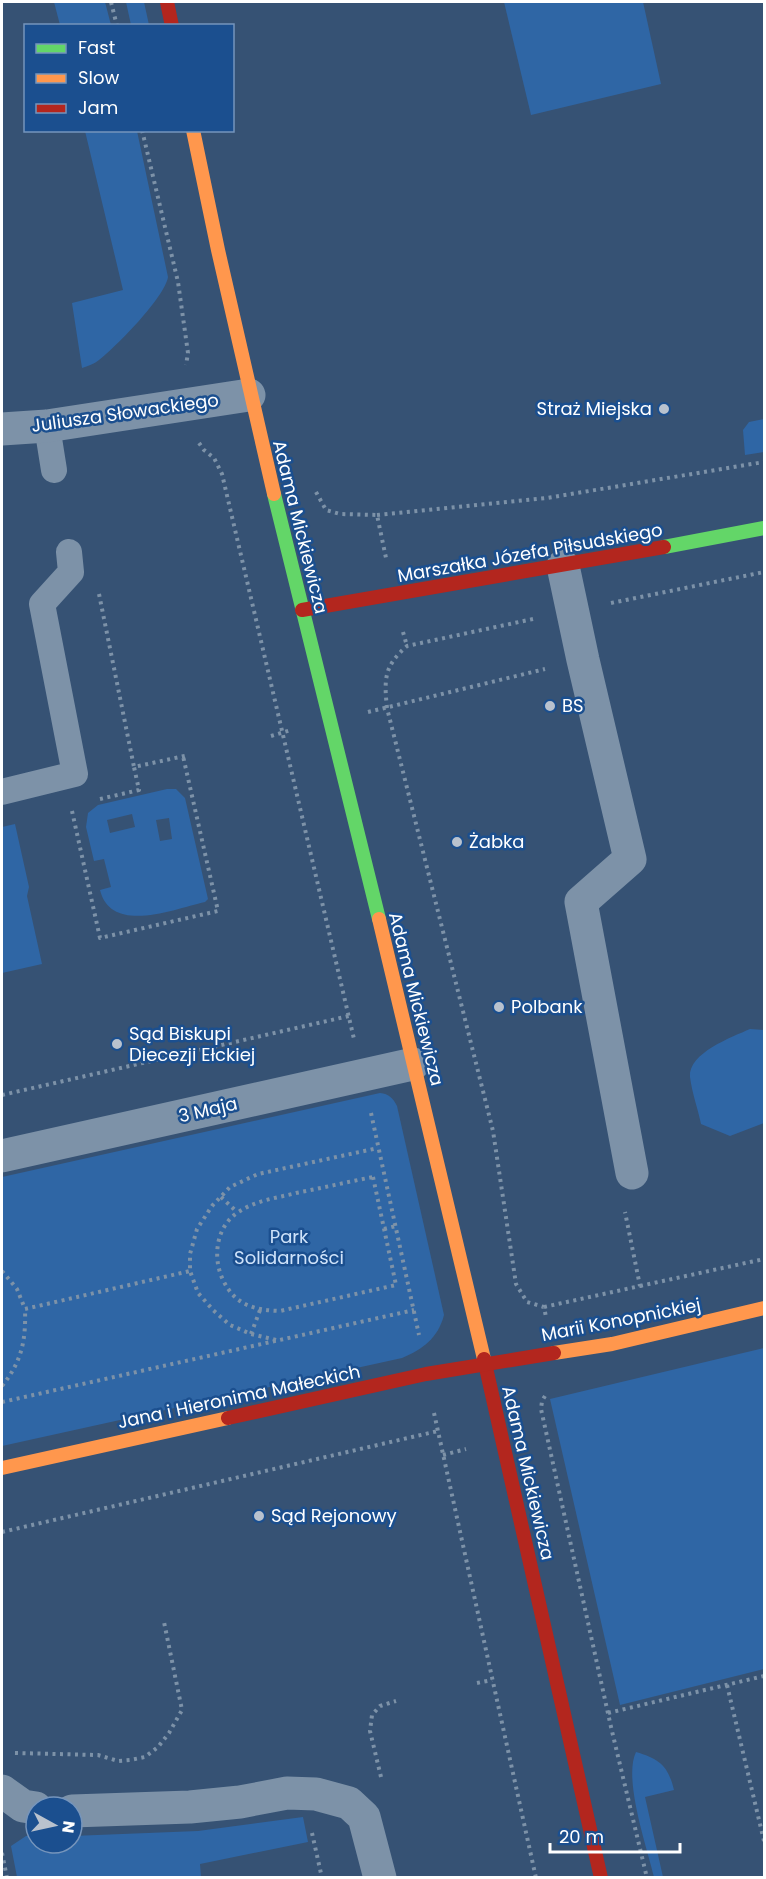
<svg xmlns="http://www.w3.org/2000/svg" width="766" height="1879" font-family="Poppins,sans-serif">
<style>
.green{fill:#2f66a5;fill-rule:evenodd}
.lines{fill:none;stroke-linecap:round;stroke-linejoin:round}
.path{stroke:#7d92a8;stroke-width:4;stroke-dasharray:3 4.5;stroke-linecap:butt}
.lane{stroke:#7d92a8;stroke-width:26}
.street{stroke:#7d92a8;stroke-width:33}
.fast{stroke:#63d668;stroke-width:14}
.slow{stroke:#ff974d;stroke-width:14}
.jam{stroke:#b3261e;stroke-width:14}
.poi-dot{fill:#b9c2ce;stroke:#1b4f8f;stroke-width:2}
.labels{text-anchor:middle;stroke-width:5;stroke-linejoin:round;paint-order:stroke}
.poi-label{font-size:18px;fill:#fff;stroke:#1b4f8f;text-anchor:start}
.street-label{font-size:18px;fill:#fff;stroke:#1b4f8f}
.park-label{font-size:18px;fill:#cfe3fa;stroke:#1b4f8f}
</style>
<rect width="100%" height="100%" fill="#365274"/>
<!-- green -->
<g class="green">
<path d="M 54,2 L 105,2 L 111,25 L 60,25 Z"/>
<path d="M 126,2 L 144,2 L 149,25 L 131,25 Z"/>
<path d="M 504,2 L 643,2 L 661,84 L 531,115 Z"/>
<path d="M 85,131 L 137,131 L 168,277 C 165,297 116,347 99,360 C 94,364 88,366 82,368 L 72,303 L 123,290 Z"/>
<path d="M 764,419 L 764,452 L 745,455 L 743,430 L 749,422 Z"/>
<path d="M 167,789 L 176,789 L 185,798 L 208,899 L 205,902 C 174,909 111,935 100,890 L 111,887 L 104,859 L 94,861 L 86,827 L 88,813 L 98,805 ZM 132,814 L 135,827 L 110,833 L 107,820 ZM 169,818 L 172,839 L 160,841 L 156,820 Z"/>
<path d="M 15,824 L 29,887 L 27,896 L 42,964 L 2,973 L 2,827 Z"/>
<path d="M 750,1029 L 764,1030 L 764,1123 L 730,1136 L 701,1124 C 698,1109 692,1093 690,1077 C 688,1053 732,1037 750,1029 Z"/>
<path d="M 380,1093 C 389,1094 393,1098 397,1106 L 444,1315 C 438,1338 423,1349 402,1358 L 2,1446 L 2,1177 Z"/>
<path d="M 764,1348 L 764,1669 L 620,1705 L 550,1399 Z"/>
<path d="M 636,1752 C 659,1759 668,1765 674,1790 L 645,1797 L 663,1877 L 654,1877 C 647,1847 623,1779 636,1752 Z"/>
<path d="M 303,1817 L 308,1842 L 200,1864 L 201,1877 L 17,1877 L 11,1846 L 26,1836 L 36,1836 L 36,1843 L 72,1843 L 72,1836 L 198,1831 Z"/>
</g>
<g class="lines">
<!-- path -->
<g class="path">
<path d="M 111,2 L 117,26"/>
<path d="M 142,130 L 178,282 L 188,353 L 186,365"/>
<path d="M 199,443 L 204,450 L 214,458 L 222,474 L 354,1039"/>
<path d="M 316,492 L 326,510 L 340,514 L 377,515 L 386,558"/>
<path d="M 377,515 L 547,498 L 764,462"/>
<path d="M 99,594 L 134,767"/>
<path d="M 611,603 L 764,572"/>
<path d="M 533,619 L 407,646 C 384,666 384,679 387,708 L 493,1131 L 516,1284 L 527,1302 L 544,1307 L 546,1317"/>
<path d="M 403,632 L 407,646"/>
<path d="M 368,712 L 545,669"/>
<path d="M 271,736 L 291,730"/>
<path d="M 100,799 L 139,790 L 134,767 L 189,755"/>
<path d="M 72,811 L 100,938 L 218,911 L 183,756"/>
<path d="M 2,1095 L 349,1016"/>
<path d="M 371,1113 L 419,1335"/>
<path d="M 373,1177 L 396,1285 L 280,1311 C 254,1310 235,1305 223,1280 C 212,1257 216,1225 240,1211 C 257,1200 277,1198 296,1193 C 322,1188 347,1182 373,1177 Z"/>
<path d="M 221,1197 L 237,1212"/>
<path d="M 384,1229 L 396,1226"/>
<path d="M 2,1271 L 17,1289 L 25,1309 L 190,1271"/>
<path d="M 640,1286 L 764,1259"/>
<path d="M 544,1307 L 640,1286 L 625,1212"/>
<path d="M 251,1334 L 260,1310"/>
<path d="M 276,1340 L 251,1334 L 230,1325 L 213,1310 L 198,1293 L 190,1271 L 190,1254 L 197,1229 L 212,1206 L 230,1187 L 258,1174 L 378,1148"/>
<path d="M 2,1386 C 22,1361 26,1340 25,1309"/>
<path d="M 545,1396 L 542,1401 L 541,1409 L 611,1727 L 647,1878"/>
<path d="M 2,1402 L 414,1310"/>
<path d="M 434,1413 L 536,1878"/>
<path d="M 443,1455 L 466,1449"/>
<path d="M 2,1532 L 438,1431"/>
<path d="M 477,1683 L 492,1680"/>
<path d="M 727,1685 L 764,1841"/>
<path d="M 608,1713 L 764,1676"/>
<path d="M 15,1753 L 98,1755 L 118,1761 L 130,1760 L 145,1757 L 158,1747 L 169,1733 L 182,1710 L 164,1622"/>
<path d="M 381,1777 L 370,1731 L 372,1715 L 380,1706 L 396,1701"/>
<path d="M 312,1833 L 322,1878"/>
<path d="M 2,1853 L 7,1878"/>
</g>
<!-- lane -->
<g class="lane">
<path d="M 47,426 L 54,470"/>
<path d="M 2,792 L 75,774 L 42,604 L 71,572 L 69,552"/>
</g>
<!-- street -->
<g class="street">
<path d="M 2,429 L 47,426 L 249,395"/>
<path d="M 563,566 L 583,660 L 630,859 L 581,902 L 632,1173"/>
<path d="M 2,1156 L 413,1064"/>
<path d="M 2,1791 L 23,1806 L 36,1808"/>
<path d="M 72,1811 L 190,1807 L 240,1802 L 287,1793 L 316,1794 L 349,1803 L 364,1817 L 380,1878"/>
</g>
<!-- fast -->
<g class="fast">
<path d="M 274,494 L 379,919"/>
<path d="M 664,547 L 764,528"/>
</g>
<!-- slow -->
<g class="slow">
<path d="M 193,130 L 218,250 L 274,494"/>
<path d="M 379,919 L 484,1359"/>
<path d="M 554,1353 L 612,1344 L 764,1308"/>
<path d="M 2,1468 L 228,1418"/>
</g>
<!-- jam -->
<g class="jam">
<path d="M 167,2 L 172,26"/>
<path d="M 302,610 L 664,547"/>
<path d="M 484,1359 L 601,1878"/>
<path d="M 228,1418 L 426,1374 L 554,1353"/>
</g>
</g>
<!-- markers -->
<g class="poi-dot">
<circle cx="664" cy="409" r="6"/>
<circle cx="550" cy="706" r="6"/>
<circle cx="457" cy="842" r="6"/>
<circle cx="499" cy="1007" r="6"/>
<circle cx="117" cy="1044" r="6"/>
<circle cx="259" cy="1516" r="6"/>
</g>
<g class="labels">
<!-- poi labels -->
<g class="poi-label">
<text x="652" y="415" text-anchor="end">Straż Miejska</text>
<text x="562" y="712">BS</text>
<text x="469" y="848">Żabka</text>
<text x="511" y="1013">Polbank</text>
<text x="129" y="1040">Sąd Biskupi<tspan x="129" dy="21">Diecezji Ełckiej</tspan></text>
<text x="271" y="1522">Sąd Rejonowy</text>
</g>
<!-- street labels -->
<g class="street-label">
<text transform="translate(125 413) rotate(-8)" y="6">Juliusza Słowackiego</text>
<text transform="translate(300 527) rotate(76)" y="6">Adama Mickiewicza</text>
<text transform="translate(530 553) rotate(-10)" y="6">Marszałka Józefa Piłsudskiego</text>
<text transform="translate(416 999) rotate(76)" y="6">Adama Mickiewicza</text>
<text transform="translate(208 1110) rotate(-13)" y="6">3 Maja</text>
<text transform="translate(621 1320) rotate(-11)" y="6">Marii Konopnickiej</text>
<text transform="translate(239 1397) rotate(-12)" y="6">Jana i Hieronima Małeckich</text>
<text transform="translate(528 1473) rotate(77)" y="6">Adama Mickiewicza</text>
</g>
<!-- park labels -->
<g class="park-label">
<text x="289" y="1243">Park<tspan x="289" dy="21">Solidarności</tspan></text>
</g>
</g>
<!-- border -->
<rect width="766" height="1879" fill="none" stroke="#ffffff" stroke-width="6"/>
<!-- legend -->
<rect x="24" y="24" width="210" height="108" fill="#1b4f8f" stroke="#7695bc" stroke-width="1.5"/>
<rect x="36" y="44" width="30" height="9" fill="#63d668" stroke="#7695bc" stroke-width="1.5"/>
<text x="78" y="54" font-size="18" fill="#ffffff">Fast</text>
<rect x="36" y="74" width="30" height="9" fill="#ff974d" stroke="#7695bc" stroke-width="1.5"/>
<text x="78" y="84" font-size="18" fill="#ffffff">Slow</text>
<rect x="36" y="104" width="30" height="9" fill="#b3261e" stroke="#7695bc" stroke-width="1.5"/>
<text x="78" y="114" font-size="18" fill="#ffffff">Jam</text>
<!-- north arrow -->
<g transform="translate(54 1825) rotate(98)"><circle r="28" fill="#1b4f8f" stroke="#7695bc" stroke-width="1.5"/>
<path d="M0-4.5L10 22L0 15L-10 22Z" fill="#b9c2ce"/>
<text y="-9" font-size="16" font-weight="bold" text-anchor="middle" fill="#ffffff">N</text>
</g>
<!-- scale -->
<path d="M550 1843v9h130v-9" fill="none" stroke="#ffffff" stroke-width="3"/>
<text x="559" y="1843" font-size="18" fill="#ffffff" stroke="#1b4f8f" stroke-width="4.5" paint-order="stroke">20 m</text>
</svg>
